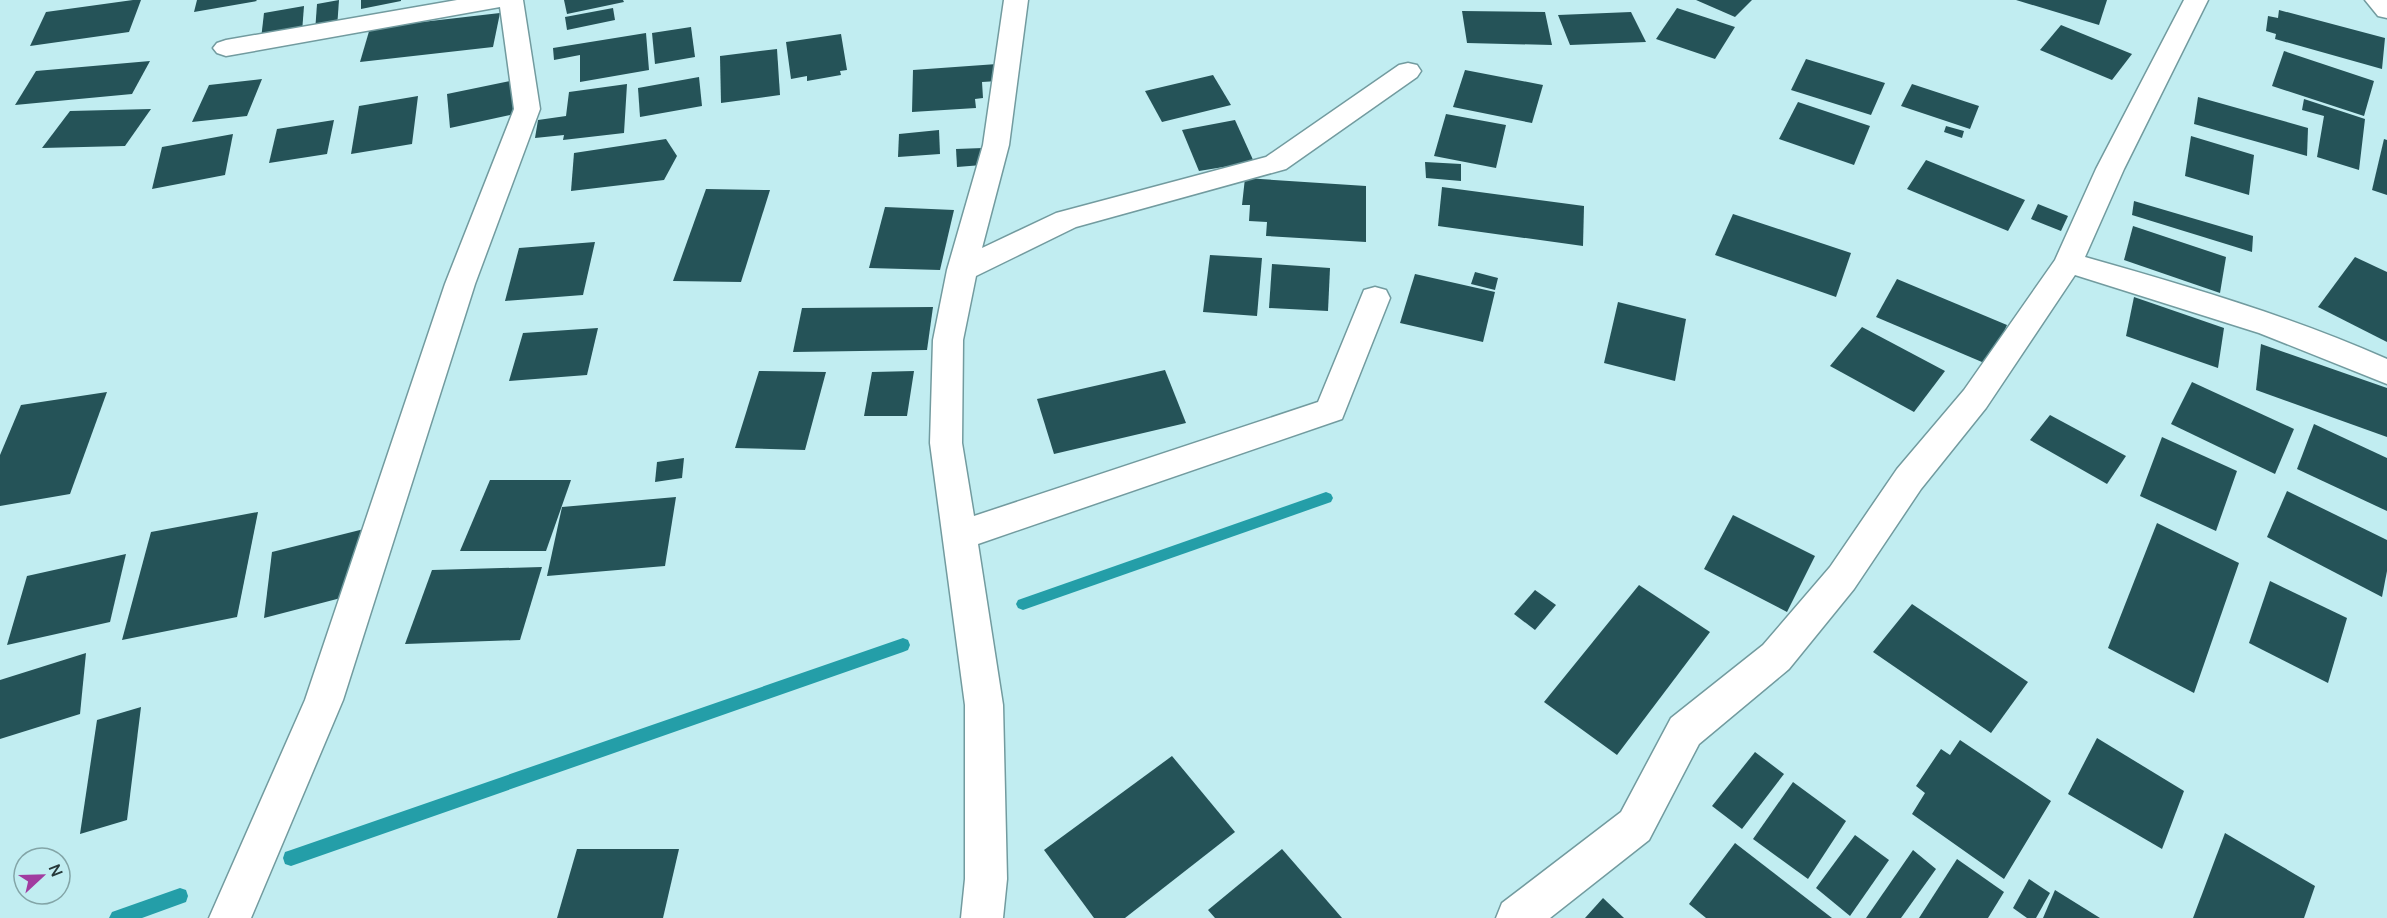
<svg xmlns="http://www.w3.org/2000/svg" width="2387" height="918" font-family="Manrope,sans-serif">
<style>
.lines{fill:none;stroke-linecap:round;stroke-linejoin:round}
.stream{fill:#249ea8;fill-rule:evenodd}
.building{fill:#255358}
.minor-casing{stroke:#729b9f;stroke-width:3}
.minor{fill:#fff;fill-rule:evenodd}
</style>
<rect width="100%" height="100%" fill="#c1edf1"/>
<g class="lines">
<!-- stream -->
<g class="stream">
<path d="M 1326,492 L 1331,494 L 1333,498 L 1331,502 L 1023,610 L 1018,608 L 1016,604 L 1018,600 Z"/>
<path d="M 903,638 L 908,640 L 910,645 L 908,650 L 903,652 L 291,866 L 285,864 L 283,858 L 285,852 L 291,850 Z"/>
<path d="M 180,888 L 186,890 L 188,896 L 186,902 L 142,918 L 109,918 L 112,912 Z"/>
</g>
</g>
<!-- building -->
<g class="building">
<path d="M 133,0 L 141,0 L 129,32 L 30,46 L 46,12 Z"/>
<path d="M 197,0 L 256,0 L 257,1 L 194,12 Z"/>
<path d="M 339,0 L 337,28 L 315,32 L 317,4 Z"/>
<path d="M 361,0 L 401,0 L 401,1 L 361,9 Z"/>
<path d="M 564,0 L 623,0 L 624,2 L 567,14 Z"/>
<path d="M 1696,0 L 1752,0 L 1735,17 Z"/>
<path d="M 2016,0 L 2107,0 L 2099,25 Z"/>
<path d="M 304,6 L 302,32 L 261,39 L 264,13 Z"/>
<path d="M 613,8 L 615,20 L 567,30 L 565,17 Z"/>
<path d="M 1677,8 L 1735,27 L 1715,59 L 1656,39 Z"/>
<path d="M 2279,10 L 2385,38 L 2382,69 L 2275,39 L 2276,34 L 2266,31 L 2268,16 L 2278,18 Z"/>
<path d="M 1462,11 L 1545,12 L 1552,45 L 1467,43 Z"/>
<path d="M 1631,12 L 1646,42 L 1570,45 L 1558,15 Z"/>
<path d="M 500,13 L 493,47 L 360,62 L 370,28 Z"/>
<path d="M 2061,25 L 2132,54 L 2112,80 L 2040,50 Z"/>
<path d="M 691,27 L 695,57 L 655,64 L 652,33 Z"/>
<path d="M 646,33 L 649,70 L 580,82 L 580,55 L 554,60 L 553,48 Z"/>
<path d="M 841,34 L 847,70 L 840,71 L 841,75 L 807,81 L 807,76 L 791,79 L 786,42 Z"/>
<path d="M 777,49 L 780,95 L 721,103 L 720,56 Z"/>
<path d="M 2284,51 L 2374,81 L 2364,116 L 2272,86 Z"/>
<path d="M 1806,59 L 1885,83 L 1871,115 L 1791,90 Z"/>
<path d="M 150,61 L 132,94 L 15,105 L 36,71 Z"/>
<path d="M 997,64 L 998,81 L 982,82 L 983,98 L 975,99 L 976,108 L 912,112 L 913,70 Z"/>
<path d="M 1465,70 L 1543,85 L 1532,123 L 1453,107 Z"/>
<path d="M 1213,75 L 1231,105 L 1162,122 L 1145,91 Z"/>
<path d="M 699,77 L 702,106 L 640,117 L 638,88 Z"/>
<path d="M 262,79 L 247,116 L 192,122 L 209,85 Z"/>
<path d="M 520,79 L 524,112 L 450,128 L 447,94 Z"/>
<path d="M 627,84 L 624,133 L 563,140 L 564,135 L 535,138 L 538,120 L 566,116 L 569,92 Z"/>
<path d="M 1912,84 L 1979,106 L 1970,129 L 1901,106 Z"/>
<path d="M 418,96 L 412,144 L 351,154 L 359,106 Z"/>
<path d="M 2198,97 L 2308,128 L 2307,156 L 2194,124 Z"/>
<path d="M 2304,99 L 2365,119 L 2359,170 L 2317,157 L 2324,116 L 2302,110 Z"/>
<path d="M 1798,102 L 1870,126 L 1854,165 L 1779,139 Z"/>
<path d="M 151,109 L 125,146 L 42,148 L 70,111 Z"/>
<path d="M 1446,114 L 1506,125 L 1496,168 L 1434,156 Z"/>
<path d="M 334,120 L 327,154 L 269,163 L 277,129 Z"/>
<path d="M 1235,120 L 1254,162 L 1199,171 L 1182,130 Z"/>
<path d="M 1946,126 L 1964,131 L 1962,138 L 1944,132 Z"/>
<path d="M 939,130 L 940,154 L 898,157 L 899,134 Z"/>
<path d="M 233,134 L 225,175 L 152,189 L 162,147 Z"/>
<path d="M 2191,136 L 2254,155 L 2249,195 L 2185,176 Z"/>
<path d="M 666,139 L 677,156 L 664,180 L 571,191 L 574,153 Z"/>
<path d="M 2384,139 L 2387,140 L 2387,195 L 2372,190 Z"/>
<path d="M 983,148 L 982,165 L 957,167 L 956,149 Z"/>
<path d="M 1926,160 L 2025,200 L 2008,231 L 1907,189 Z"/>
<path d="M 1425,162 L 1461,164 L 1461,181 L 1426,178 Z"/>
<path d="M 1245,178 L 1366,186 L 1366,242 L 1266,236 L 1267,222 L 1249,221 L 1250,205 L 1242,205 Z"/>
<path d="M 1442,187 L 1584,206 L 1583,246 L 1438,226 Z"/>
<path d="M 706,189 L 770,190 L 741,282 L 673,281 Z"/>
<path d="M 2134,201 L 2253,236 L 2252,252 L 2132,215 Z"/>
<path d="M 2038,204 L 2068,216 L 2061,231 L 2031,219 Z"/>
<path d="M 885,207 L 954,210 L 940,270 L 869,268 Z"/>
<path d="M 1733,214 L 1851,253 L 1836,297 L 1715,255 Z"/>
<path d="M 2133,226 L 2226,257 L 2220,293 L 2124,260 Z"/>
<path d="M 595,242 L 583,295 L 505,301 L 519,248 Z"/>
<path d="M 1210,255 L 1262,258 L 1257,316 L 1203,312 Z"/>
<path d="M 2355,257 L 2387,272 L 2387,342 L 2318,307 Z"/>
<path d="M 1272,264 L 1330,268 L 1328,311 L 1269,308 Z"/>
<path d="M 1475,272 L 1498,278 L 1495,290 L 1471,284 Z"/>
<path d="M 1415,274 L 1495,292 L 1483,342 L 1400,323 Z"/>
<path d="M 1897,279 L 2007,325 L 1989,365 L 1876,317 Z"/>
<path d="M 2134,297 L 2224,328 L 2218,368 L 2126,336 Z"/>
<path d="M 1618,302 L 1686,319 L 1675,381 L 1604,363 Z"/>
<path d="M 933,307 L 927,350 L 793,352 L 802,308 Z"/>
<path d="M 1862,327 L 1945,371 L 1914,412 L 1830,366 Z"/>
<path d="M 598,328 L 587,375 L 509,381 L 523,333 Z"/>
<path d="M 2261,344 L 2387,388 L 2387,437 L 2256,390 Z"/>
<path d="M 1165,370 L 1186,423 L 1054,454 L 1037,399 Z"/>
<path d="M 759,371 L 826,372 L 805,450 L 735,448 Z"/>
<path d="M 914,371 L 907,416 L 864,416 L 872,372 Z"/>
<path d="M 2192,382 L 2294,429 L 2275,474 L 2171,424 Z"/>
<path d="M 107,392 L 70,494 L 0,506 L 0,455 L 21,405 Z"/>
<path d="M 2050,415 L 2126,456 L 2107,484 L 2030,440 Z"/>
<path d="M 2314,424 L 2387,458 L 2387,511 L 2297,469 Z"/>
<path d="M 2162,437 L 2237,471 L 2216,531 L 2140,496 Z"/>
<path d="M 684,458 L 682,478 L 655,482 L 657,462 Z"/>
<path d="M 490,480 L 571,480 L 546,551 L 460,551 Z"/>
<path d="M 2287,491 L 2387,540 L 2387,571 L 2382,597 L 2267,537 Z"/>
<path d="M 676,497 L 665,566 L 547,576 L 562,507 Z"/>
<path d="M 258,512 L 237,617 L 122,640 L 151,532 Z"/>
<path d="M 1733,515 L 1815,556 L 1787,612 L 1704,569 Z"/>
<path d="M 2157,523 L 2239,563 L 2194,693 L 2108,648 Z"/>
<path d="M 364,529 L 360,593 L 264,618 L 272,552 Z"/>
<path d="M 126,554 L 110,622 L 7,645 L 27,576 Z"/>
<path d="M 542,567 L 520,640 L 405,644 L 432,570 Z"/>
<path d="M 2270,581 L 2347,618 L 2328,683 L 2249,643 Z"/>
<path d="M 1639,585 L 1710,632 L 1617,755 L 1544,702 Z"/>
<path d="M 1535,590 L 1556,605 L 1535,630 L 1514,614 Z"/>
<path d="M 1912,604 L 2028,682 L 1991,733 L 1873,652 Z"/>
<path d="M 86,653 L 80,714 L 0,739 L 0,680 Z"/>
<path d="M 141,707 L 127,820 L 80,834 L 97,720 Z"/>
<path d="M 2097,738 L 2184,791 L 2162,849 L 2068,794 Z"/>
<path d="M 1960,740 L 2051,801 L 2004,879 L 1912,814 L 1925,793 L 1916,786 L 1941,749 L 1950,755 Z"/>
<path d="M 1755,752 L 1784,774 L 1742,829 L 1712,806 Z"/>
<path d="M 1172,756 L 1235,832 L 1125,918 L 1094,918 L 1044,850 Z"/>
<path d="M 1793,782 L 1846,821 L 1808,879 L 1753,839 Z"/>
<path d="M 2225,833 L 2315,886 L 2304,918 L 2193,918 Z"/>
<path d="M 1855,835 L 1889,860 L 1850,916 L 1816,888 Z"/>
<path d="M 1735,843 L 1832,918 L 1706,918 L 1689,904 Z"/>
<path d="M 577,849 L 679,849 L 663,918 L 557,918 Z"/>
<path d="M 1282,849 L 1342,918 L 1215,918 L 1208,910 Z"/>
<path d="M 1913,850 L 1936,869 L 1901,918 L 1866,918 Z"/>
<path d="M 1957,859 L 2004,892 L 1988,918 L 1919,918 Z"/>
<path d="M 2029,879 L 2050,893 L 2036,918 L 2027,918 L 2013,908 Z"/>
<path d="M 2055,890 L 2100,918 L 2043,918 Z"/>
<path d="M 1603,898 L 1624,918 L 1585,918 Z"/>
</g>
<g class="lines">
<!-- minor casing -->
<g class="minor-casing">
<g id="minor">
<path d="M 457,0 L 523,0 L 540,109 L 475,284 L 343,700 L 251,918 L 209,918 L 305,700 L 445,284 L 514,109 L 500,7 L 226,56 L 217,53 L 213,48 L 217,43 L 226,40 Z"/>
<path d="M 1004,0 L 1028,0 L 1009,145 L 982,248 L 1056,213 L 1266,157 L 1399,65 L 1408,63 L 1417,65 L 1421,71 L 1417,77 L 1286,169 L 1076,227 L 976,276 L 963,340 L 962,443 L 974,516 L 1318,402 L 1364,290 L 1375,287 L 1386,290 L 1390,298 L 1342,419 L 978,544 L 1003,705 L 1007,879 L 1003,918 L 961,918 L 965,879 L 965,705 L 930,443 L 933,340 L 947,270 L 983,145 Z"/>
<path d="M 2184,0 L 2208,0 L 2124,169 L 2085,257 C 2187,286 2290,316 2387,359 L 2387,384 L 2259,333 L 2075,275 L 1986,408 L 1921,489 L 1854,589 L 1789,669 L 1699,744 L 1649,840 L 1550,918 L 1496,918 L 1502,903 L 1621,812 L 1671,718 L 1763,645 L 1830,567 L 1897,469 L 1964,390 L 2055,260 L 2096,169 Z"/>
<path d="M 2365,0 L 2387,0 L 2387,18 L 2378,16 Z"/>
</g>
</g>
<!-- minor -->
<use href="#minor" class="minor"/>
</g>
<!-- north arrow -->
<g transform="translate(42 876) rotate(68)"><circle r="28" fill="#c1edf1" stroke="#83a5a7" stroke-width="1.5"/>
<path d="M0-4.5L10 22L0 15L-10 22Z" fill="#a13ca0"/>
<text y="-9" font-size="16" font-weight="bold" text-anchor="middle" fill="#263839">N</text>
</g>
</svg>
